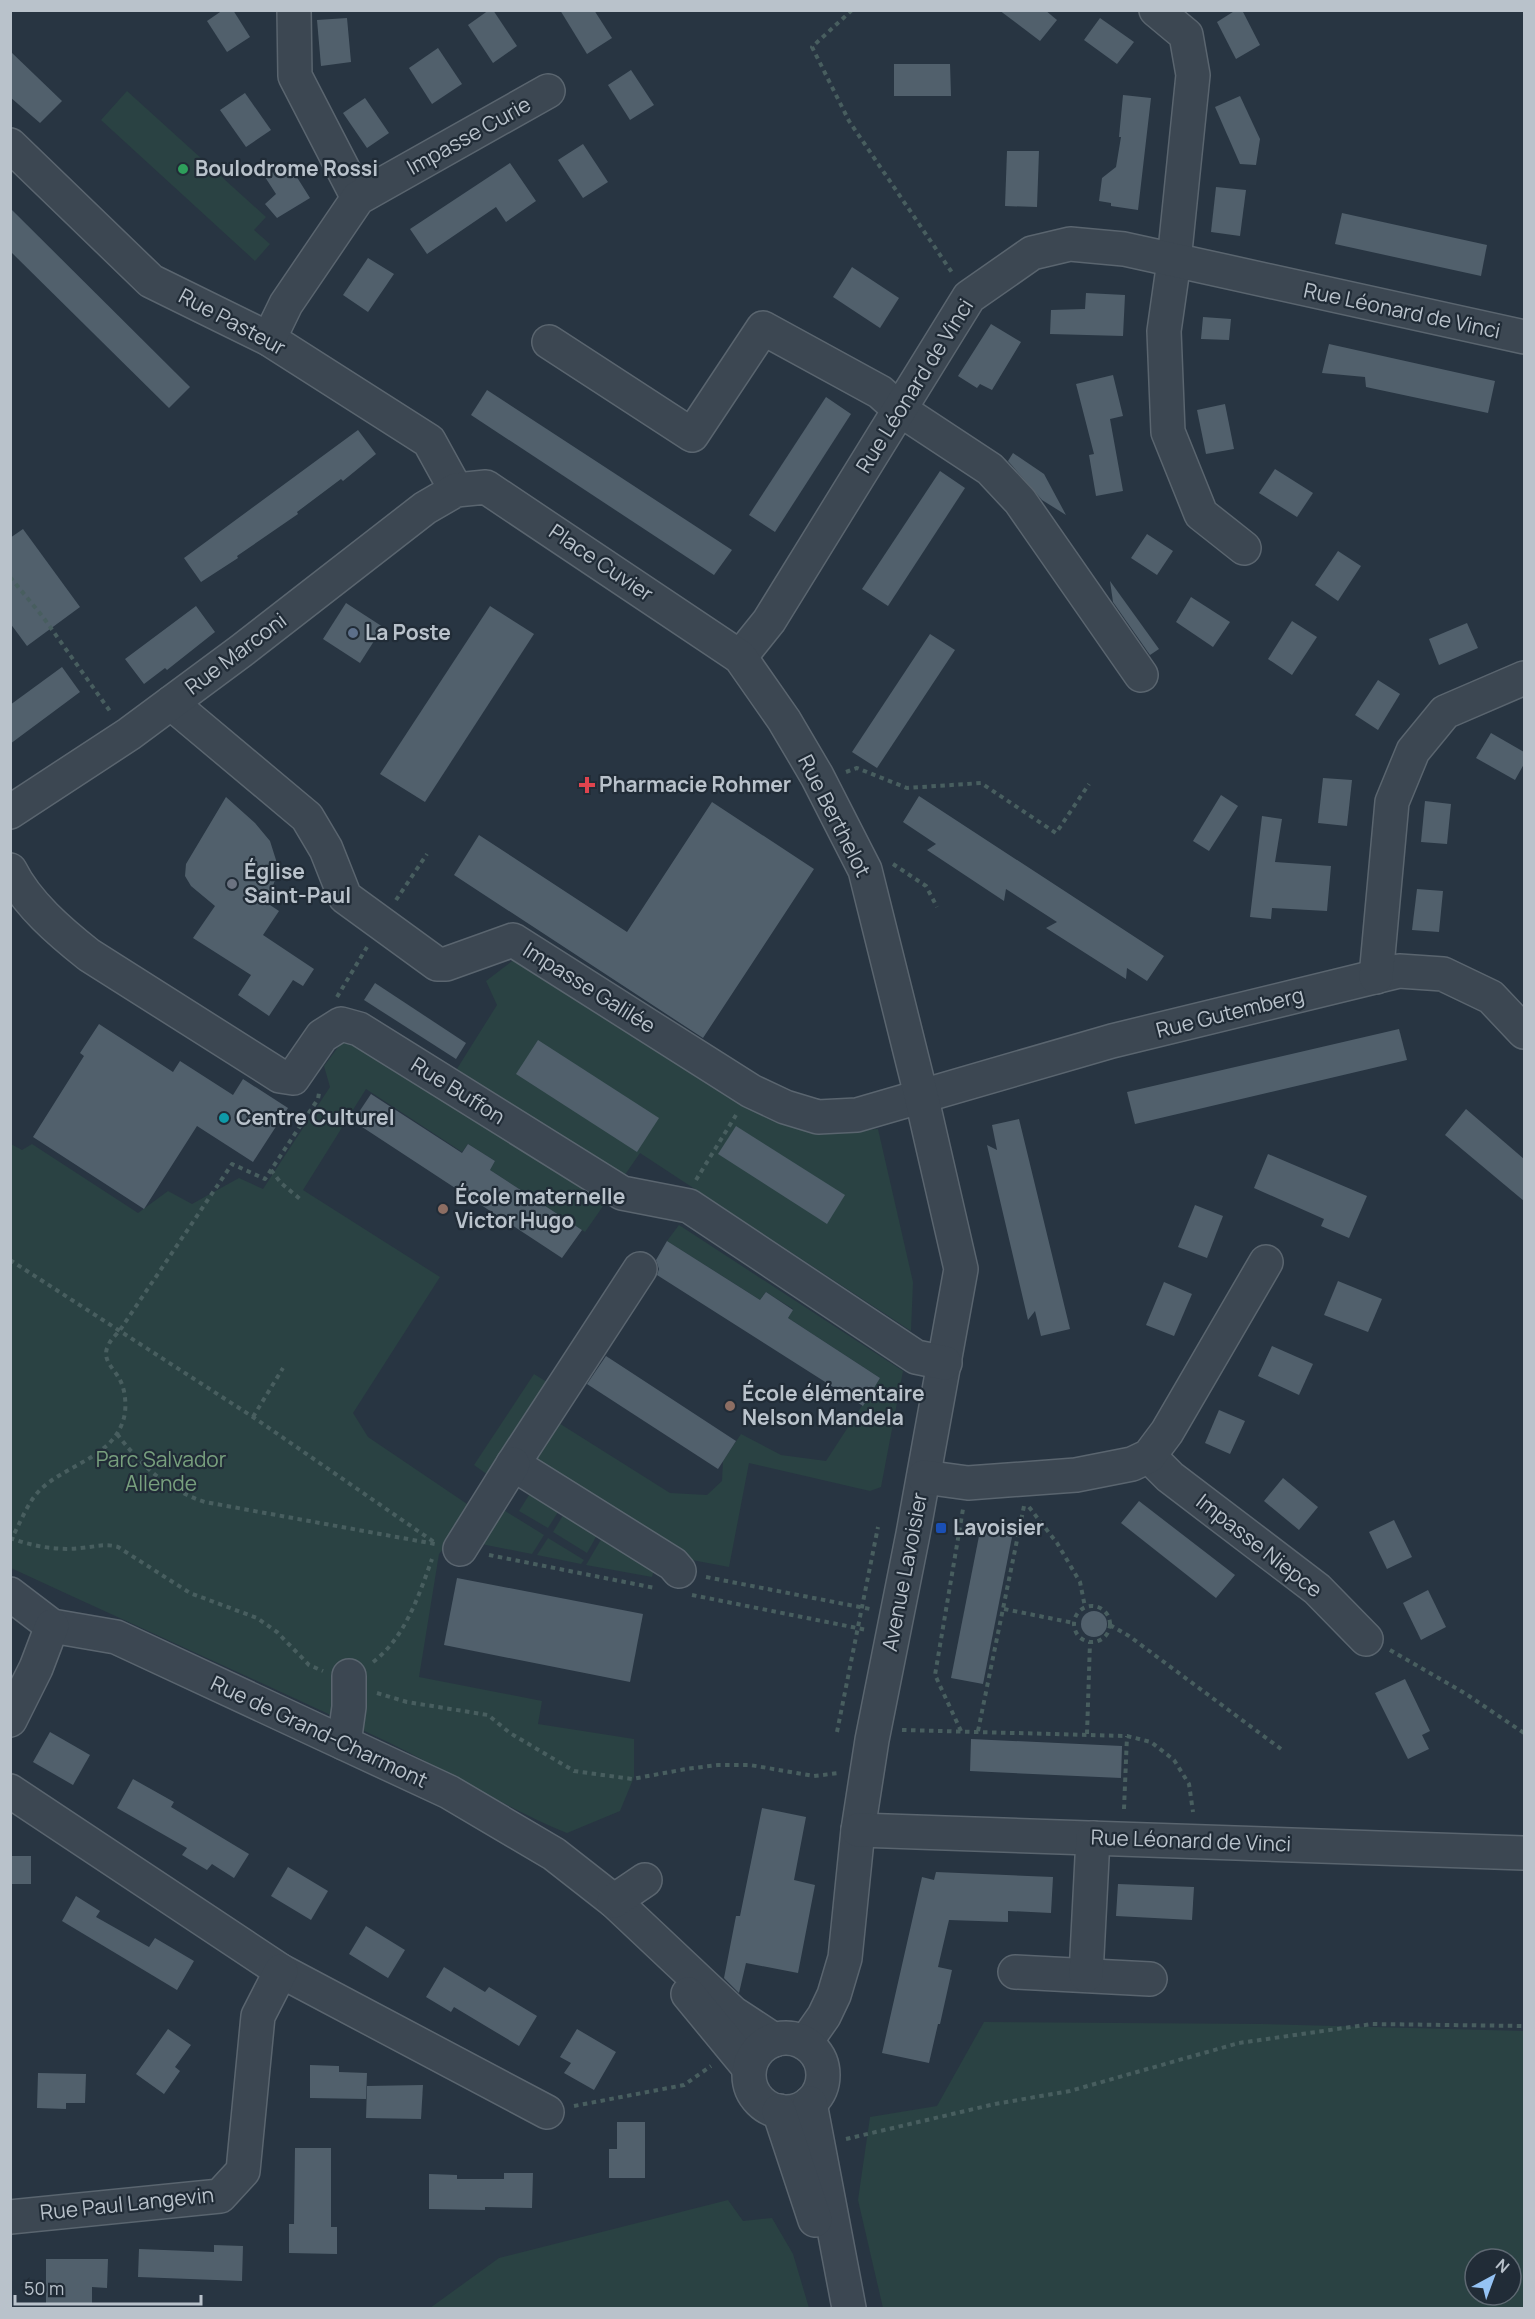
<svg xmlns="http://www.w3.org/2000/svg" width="1535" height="2319" font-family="Manrope,sans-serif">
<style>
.green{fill:#2a4243;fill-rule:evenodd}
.building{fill:#51606c}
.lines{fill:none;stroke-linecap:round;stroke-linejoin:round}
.minor-casing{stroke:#5a656f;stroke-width:36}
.path{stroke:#485e5f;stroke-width:4;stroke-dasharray:4.5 4.5;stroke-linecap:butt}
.minor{stroke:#3c4752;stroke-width:33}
.leisure-dot{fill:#2e9e5b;stroke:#212c37;stroke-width:2}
.service-dot{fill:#5c6f8a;stroke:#212c37;stroke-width:2}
.health-dot{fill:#e0444e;stroke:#212c37;stroke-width:2}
.worship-dot{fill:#6b7280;stroke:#212c37;stroke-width:2}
.culture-dot{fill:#0f9aa8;stroke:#212c37;stroke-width:2}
.education-dot{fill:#8d6e63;stroke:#212c37;stroke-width:2}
.transit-dot{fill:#1a4fb4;stroke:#212c37;stroke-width:2}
.labels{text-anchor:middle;stroke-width:4.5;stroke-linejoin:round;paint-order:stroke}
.street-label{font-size:21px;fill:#b9c2cb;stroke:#212c37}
.poi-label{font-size:21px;font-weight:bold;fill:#b9c2cb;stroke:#212c37;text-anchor:start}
.park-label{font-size:21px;fill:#78a07e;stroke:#212c37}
</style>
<rect width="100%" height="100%" fill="#283542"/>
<!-- green -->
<g class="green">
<path d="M 127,91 L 266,217 L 254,230 L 270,244 L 255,261 L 101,120 Z"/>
<path d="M 520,955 L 771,1120 L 813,1134 L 878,1129 L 913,1282 L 911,1331 L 640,1153 L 622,1179 L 455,1072 L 497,1005 L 486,981 Z"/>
<path d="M 358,1039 L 608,1199 L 585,1232 L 490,1170 L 495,1161 L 468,1144 L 462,1152 L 366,1089 L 303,1190 L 440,1277 L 353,1413 L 368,1437 L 476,1510 L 439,1554 L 419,1677 L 542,1701 L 538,1724 L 634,1739 L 634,1777 L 620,1811 L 567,1833 C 506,1808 451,1773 392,1744 C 266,1684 138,1627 11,1568 L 11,1144 L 22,1150 L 32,1144 L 138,1213 L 168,1191 L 192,1204 L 239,1178 L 263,1189 L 330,1087 L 324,1066 L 342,1042 Z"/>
<path d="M 679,1225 L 903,1371 L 881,1487 L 870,1491 L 749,1463 L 729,1567 L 671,1556 L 526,1463 L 554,1420 L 670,1493 L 707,1495 L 722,1481 L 723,1461 L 741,1434 L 781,1455 L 826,1461 L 880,1378 L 788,1318 L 793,1309 L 766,1292 L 760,1300 L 667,1241 Z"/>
<path d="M 534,1374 L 555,1387 L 495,1480 L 474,1465 Z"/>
<path d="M 534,1487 L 563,1504 L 548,1528 L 519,1511 Z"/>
<path d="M 494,1504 L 544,1535 L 532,1554 L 471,1542 Z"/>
<path d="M 568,1507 L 601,1528 L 587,1553 L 553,1532 Z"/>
<path d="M 606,1531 L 656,1561 L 652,1577 L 586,1565 Z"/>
<path d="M 548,1538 L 584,1560 L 581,1564 L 537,1555 Z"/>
<path d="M 984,2022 L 1262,2024 L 1524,2031 L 1524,2308 L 883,2308 L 858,2200 L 870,2117 L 937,2106 ZM 1475,2259 L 1511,2259 L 1511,2295 L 1475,2295 Z"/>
<path d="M 728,2200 L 743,2221 L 772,2218 L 793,2254 L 809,2308 L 430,2308 L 499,2258 Z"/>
</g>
<!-- building -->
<g class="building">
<path d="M 223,10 L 233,10 L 250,37 L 227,52 L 207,21 Z"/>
<path d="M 489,10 L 493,10 L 517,46 L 493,63 L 468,25 Z"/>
<path d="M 560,10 L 594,10 L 612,38 L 587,54 Z"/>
<path d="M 999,10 L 1045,10 L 1057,20 L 1040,41 Z"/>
<path d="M 1236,10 L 1242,10 L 1260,45 L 1236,59 L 1217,22 Z"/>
<path d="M 347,18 L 351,62 L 321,66 L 317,20 Z"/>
<path d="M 1100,18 L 1134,42 L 1117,64 L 1084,40 Z"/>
<path d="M 438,48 L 462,84 L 432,104 L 409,68 Z"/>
<path d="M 10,51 L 62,101 L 40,123 L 10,97 Z"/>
<path d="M 894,64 L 950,64 L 951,96 L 894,96 Z"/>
<path d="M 631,70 L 654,105 L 630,120 L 608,85 Z"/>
<path d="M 245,93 L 271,130 L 246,147 L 220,110 Z"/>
<path d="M 1123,95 L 1151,98 L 1138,210 L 1111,206 L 1111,203 L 1099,201 L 1102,178 L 1116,167 L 1121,137 L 1119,137 Z"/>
<path d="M 1240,96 L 1260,139 L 1256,165 L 1240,164 L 1215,107 Z"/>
<path d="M 365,98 L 389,133 L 367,148 L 343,113 Z"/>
<path d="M 583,144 L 608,182 L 583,198 L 558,160 Z"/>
<path d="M 1007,151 L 1039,151 L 1037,207 L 1005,206 Z"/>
<path d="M 288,163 L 310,198 L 277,218 L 265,204 L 276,194 L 265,177 Z"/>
<path d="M 510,163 L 536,201 L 506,222 L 496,207 L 427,254 L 410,229 Z"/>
<path d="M 1216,187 L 1246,190 L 1240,236 L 1211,232 Z"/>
<path d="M 10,208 L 190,387 L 169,408 L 10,251 Z"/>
<path d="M 1342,213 L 1487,245 L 1481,276 L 1335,244 Z"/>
<path d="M 368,258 L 394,274 L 368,312 L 343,295 Z"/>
<path d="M 852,267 L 899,298 L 880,328 L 833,297 Z"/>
<path d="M 1086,293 L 1125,295 L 1123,336 L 1050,334 L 1051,310 L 1085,309 Z"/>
<path d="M 1203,317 L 1231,319 L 1229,340 L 1201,339 Z"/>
<path d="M 991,324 L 1021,342 L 992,390 L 980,384 L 977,388 L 958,376 Z"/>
<path d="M 1329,344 L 1495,381 L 1488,413 L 1366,387 L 1365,377 L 1322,373 Z"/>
<path d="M 1113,375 L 1123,416 L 1110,419 L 1123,491 L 1096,496 L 1089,455 L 1094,454 L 1076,384 Z"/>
<path d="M 487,390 L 732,550 L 714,575 L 471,415 Z"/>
<path d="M 826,397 L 851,414 L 775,532 L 749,515 Z"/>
<path d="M 1225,404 L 1234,449 L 1206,454 L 1197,410 Z"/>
<path d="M 358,430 L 376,454 L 343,481 L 341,479 L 297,512 L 298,514 L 237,556 L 238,558 L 201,582 L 184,558 Z"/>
<path d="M 1013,453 L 1044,474 L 1066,515 L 1042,500 L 1008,461 Z"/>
<path d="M 1275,469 L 1313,493 L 1297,517 L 1259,493 Z"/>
<path d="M 940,471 L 965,488 L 888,606 L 862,589 Z"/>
<path d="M 23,529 L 80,607 L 27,646 L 10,623 L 10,538 Z"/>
<path d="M 1147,534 L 1173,551 L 1157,575 L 1131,558 Z"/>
<path d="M 1338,551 L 1361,566 L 1338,601 L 1315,585 Z"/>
<path d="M 1110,581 L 1159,649 L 1150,655 L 1113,602 Z"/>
<path d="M 1191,597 L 1230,622 L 1213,647 L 1176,622 Z"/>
<path d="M 346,603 L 383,627 L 360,663 L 323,639 Z"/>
<path d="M 196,606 L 215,632 L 167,670 L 165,668 L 144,684 L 125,659 Z"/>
<path d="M 490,606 L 534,634 L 425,802 L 380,774 Z"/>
<path d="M 1292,621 L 1317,637 L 1292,675 L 1268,659 Z"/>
<path d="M 1467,623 L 1478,648 L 1439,665 L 1429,639 Z"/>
<path d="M 930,634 L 955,650 L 877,768 L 852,752 Z"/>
<path d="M 62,667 L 80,692 L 10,744 L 10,705 Z"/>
<path d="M 1378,680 L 1400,694 L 1378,730 L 1355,715 Z"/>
<path d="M 1491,733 L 1524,752 L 1524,764 L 1515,780 L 1476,758 Z"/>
<path d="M 1323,778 L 1352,780 L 1347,826 L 1318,823 Z"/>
<path d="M 1221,795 L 1238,806 L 1209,851 L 1193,841 Z"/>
<path d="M 919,796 L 1164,956 L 1147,981 L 1127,968 L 1126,979 L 1046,928 L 1057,922 L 1006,889 L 1004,901 L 927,850 L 936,844 L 903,822 Z"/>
<path d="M 226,797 L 255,823 L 270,841 L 276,860 L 275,880 L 267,903 L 279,911 L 263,935 L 314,969 L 303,986 L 293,980 L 269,1016 L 238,995 L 251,975 L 193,938 L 215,906 L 191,886 L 185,876 L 186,864 Z"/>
<path d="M 1425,801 L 1451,804 L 1447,844 L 1421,842 Z"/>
<path d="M 712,802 L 814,869 L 703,1038 L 454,875 L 479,835 L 627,932 Z"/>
<path d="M 1262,816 L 1282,819 L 1275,862 L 1331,866 L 1327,911 L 1272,908 L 1271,919 L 1250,917 Z"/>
<path d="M 1417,889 L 1443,891 L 1439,932 L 1412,930 Z"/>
<path d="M 375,983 L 466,1043 L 456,1059 L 364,1000 Z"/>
<path d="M 99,1024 L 173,1072 L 180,1061 L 233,1095 L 243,1079 L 288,1108 L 253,1162 L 197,1126 L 144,1209 L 33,1137 L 84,1056 L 80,1053 Z"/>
<path d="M 1399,1029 L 1407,1060 L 1135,1124 L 1127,1092 Z"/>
<path d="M 538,1040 L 659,1118 L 637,1152 L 516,1074 Z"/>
<path d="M 371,1094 L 462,1153 L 468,1144 L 495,1161 L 490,1170 L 582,1230 L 562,1258 L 353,1121 Z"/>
<path d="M 1466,1109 L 1524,1159 L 1524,1201 L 1445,1135 Z"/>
<path d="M 1019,1119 L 1070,1329 L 1041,1336 L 1035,1311 L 1028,1320 L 987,1145 L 997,1150 L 992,1125 Z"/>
<path d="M 736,1126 L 845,1195 L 827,1224 L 718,1154 Z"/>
<path d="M 1268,1154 L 1367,1196 L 1349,1238 L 1321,1226 L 1324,1219 L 1254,1188 Z"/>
<path d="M 1195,1205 L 1223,1216 L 1207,1258 L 1178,1247 Z"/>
<path d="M 667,1241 L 760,1300 L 766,1292 L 793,1310 L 788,1318 L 880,1378 L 863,1406 L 657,1275 L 659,1269 L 656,1260 Z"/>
<path d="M 1338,1281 L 1382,1299 L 1368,1332 L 1324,1315 Z"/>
<path d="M 1164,1282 L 1192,1294 L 1174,1336 L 1146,1325 Z"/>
<path d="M 1272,1346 L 1313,1364 L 1299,1395 L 1258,1376 Z"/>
<path d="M 606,1356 L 736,1441 L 718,1469 L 587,1384 Z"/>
<path d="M 1219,1410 L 1245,1421 L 1230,1454 L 1205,1443 Z"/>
<path d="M 1283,1478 L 1318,1507 L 1299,1530 L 1264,1501 Z"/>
<path d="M 1139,1501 L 1235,1575 L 1216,1598 L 1121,1523 Z"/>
<path d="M 1394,1520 L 1412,1557 L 1387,1569 L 1369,1532 Z"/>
<path d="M 980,1531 L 1012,1537 L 983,1684 L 951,1678 Z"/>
<path d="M 457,1578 L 643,1614 L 630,1682 L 444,1645 Z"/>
<path d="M 1428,1590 L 1446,1627 L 1421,1640 L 1403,1603 Z"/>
<circle cx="1094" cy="1624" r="13"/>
<path d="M 1405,1679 L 1430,1731 L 1422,1735 L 1429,1749 L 1408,1759 L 1375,1693 Z"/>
<path d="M 50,1732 L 90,1755 L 73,1785 L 33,1762 Z"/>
<path d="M 971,1739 L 1122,1746 L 1121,1778 L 970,1771 Z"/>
<path d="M 133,1779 L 174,1802 L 171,1807 L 249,1854 L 234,1878 L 212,1864 L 207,1870 L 182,1855 L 187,1848 L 117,1808 Z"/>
<path d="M 762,1808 L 806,1817 L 794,1880 L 815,1885 L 798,1973 L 746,1963 L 739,1993 L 724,1978 L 736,1916 L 740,1916 Z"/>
<rect x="10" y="1856" width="21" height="28"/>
<path d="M 288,1867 L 328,1891 L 311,1920 L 271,1896 Z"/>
<path d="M 936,1872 L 1053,1877 L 1051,1913 L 1008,1911 L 1008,1922 L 949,1920 L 938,1967 L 952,1970 L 940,2024 L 938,2024 L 929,2063 L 882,2053 L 922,1877 L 934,1880 Z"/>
<path d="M 1118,1884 L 1194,1887 L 1192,1920 L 1116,1916 Z"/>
<path d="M 76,1896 L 100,1911 L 96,1917 L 149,1947 L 155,1938 L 194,1961 L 177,1990 L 62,1921 Z"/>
<path d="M 366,1926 L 405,1950 L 388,1978 L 349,1954 Z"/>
<path d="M 444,1967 L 485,1992 L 489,1987 L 537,2016 L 519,2046 L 454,2007 L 451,2012 L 426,1997 Z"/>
<path d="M 168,2029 L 191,2045 L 175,2067 L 180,2071 L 164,2094 L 136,2074 Z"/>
<path d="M 577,2029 L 616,2052 L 594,2090 L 564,2073 L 571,2063 L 560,2057 Z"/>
<path d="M 310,2065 L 339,2066 L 339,2072 L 367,2073 L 366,2099 L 310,2098 Z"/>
<path d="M 38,2073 L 86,2074 L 85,2103 L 66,2103 L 66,2109 L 37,2108 Z"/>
<path d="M 423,2085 L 421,2119 L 366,2118 L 367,2086 Z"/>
<path d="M 617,2122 L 645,2122 L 645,2178 L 609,2178 L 609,2149 L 617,2149 Z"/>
<path d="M 295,2148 L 331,2148 L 331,2227 L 337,2227 L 337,2254 L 289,2253 L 289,2224 L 294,2224 Z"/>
<path d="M 504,2173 L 533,2173 L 532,2208 L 485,2207 L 485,2210 L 429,2209 L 429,2174 L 457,2175 L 457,2179 L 504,2179 Z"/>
<path d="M 214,2245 L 243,2246 L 242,2281 L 138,2277 L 139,2249 L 214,2252 Z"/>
<path d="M 46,2259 L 108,2259 L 107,2288 L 92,2287 L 92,2305 L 46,2305 Z"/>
</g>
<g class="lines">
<!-- minor casing -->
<g class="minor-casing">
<g id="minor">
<path d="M 294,10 L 295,76 L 358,198"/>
<path d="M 1156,10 L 1186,35 L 1193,75 L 1174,261 L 1164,331 L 1168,432 L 1201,514 L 1244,548"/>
<path d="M 10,145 L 151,281 L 269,339 L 429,441 L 456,490"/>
<path d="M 269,339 L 286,304 L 358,198 L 548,91"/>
<path d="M 549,342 L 692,435 L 763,328 L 880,392 L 899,409 L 990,469 L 1020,501 L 1141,675"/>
<path d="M 740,657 L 769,621 L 969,297 L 1032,253 L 1070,244 L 1124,249 L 1524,337"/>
<path d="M 171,703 L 307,817 L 326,849 L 345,897 L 437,964 L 446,964 L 513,940 L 751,1091 L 785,1107 L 818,1117 L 857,1115 L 1112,1041 L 1399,971 L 1443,974 L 1491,997 L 1524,1032"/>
<path d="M 10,812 L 129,734 L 241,651 L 425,508 L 456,490 L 486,487 L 740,657 L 784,720 L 817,776 L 865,870 L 921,1095 L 961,1269 L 913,1534 L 872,1740 L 858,1830 L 845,1958 L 834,1995 L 824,2016 L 805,2043"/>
<path d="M 10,870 C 27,904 60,932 89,955 L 280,1076 L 293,1078 L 322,1036 L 341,1024 L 359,1029 L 622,1193 L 689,1206 L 916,1357 L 945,1363"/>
<path d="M 1376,977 L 1392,802 L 1413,751 L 1445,712 L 1524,678"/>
<path d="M 640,1269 L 513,1464 L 673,1564 L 679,1571"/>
<path d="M 1149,1456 L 1170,1477 L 1317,1589 L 1366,1639"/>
<path d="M 924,1477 L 968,1483 L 1076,1475 L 1132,1464 L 1149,1456 L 1167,1432 L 1266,1262"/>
<path d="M 460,1549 L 513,1464"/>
<path d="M 10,1594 L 52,1626 L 116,1637 L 449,1792 L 554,1854 L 614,1901 L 733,2013 L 774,2040"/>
<path d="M 10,1720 L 36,1668 L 52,1626"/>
<path d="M 344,1743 L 349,1707 L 349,1676"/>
<path d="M 10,1791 L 281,1971 L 547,2112"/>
<path d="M 858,1830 L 1524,1853"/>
<path d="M 614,1901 L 645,1880"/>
<path d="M 1015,1972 L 1150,1979"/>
<path d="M 1086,1975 L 1093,1838"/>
<path d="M 688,1994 L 749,2068"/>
<circle cx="786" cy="2075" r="37"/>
<path d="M 810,2103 L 849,2308"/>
<path d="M 779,2111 L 815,2220"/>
<path d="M 10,2217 L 220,2196 L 243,2171 L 258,2016 L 281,1971"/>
</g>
</g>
<!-- path -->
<g class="path">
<path d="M 852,10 L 812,47 L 849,121 L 953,274"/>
<path d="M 10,577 L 43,617 L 112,714"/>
<path d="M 846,772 L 857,768 L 907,788 L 981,783 L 1056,833 L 1089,784"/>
<path d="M 893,864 L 926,886 L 937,907"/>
<path d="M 396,900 L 427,854"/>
<path d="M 337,997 L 367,947"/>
<path d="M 271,1170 L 281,1183 L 300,1199"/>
<path d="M 696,1180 L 736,1115"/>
<path d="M 10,1260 L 253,1417 L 434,1542"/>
<path d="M 253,1417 L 283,1368"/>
<path d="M 117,1434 C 141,1465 167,1490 205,1502 L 435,1544"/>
<path d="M 1029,1507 L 1057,1543 L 1080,1582 L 1085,1607"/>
<path d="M 10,1538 C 32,1546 57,1551 81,1548 C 95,1547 105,1543 118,1547 L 190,1593 L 257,1618 L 277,1632 L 309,1665 L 323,1671"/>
<path d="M 10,1541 C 20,1525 26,1504 40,1490 C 65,1465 111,1458 123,1421 C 127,1410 126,1391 120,1380 C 114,1368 100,1359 109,1344 C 111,1339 117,1334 120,1330 L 232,1164 L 265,1179 L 318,1099 L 319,1093"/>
<path d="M 489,1555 L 655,1588"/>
<path d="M 706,1577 L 870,1609"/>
<path d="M 692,1595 L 867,1630"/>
<circle cx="1092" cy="1624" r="18"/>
<path d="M 1004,1609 L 1074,1623"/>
<path d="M 1110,1625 L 1129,1636 L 1281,1749"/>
<path d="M 1390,1650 L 1466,1694 L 1524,1733"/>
<path d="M 373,1662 C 405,1638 419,1595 432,1559"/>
<path d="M 377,1693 L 407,1702 L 488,1715 L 510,1733 L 574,1771 L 632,1779 L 686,1769 L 718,1765 L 750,1765 L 814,1776 L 839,1773"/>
<path d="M 902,1730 L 1127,1736 L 1151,1742 L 1174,1760 L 1189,1784 L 1193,1812"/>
<path d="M 961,1731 L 935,1675 L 963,1509"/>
<path d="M 978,1731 L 1024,1506"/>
<path d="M 837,1732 L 878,1527"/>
<path d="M 1087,1734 L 1090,1642"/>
<path d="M 1124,1809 L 1127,1736"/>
<path d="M 574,2106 L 684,2085 L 711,2066"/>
<path d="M 846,2139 L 995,2104 L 1070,2091 L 1239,2043 L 1372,2024 L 1524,2026"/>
</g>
<!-- minor -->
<use href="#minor" class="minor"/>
</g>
<!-- markers -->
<circle class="leisure-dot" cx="183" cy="169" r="6"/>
<circle class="service-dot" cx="353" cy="633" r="6"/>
<path class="health-dot" d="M584 776h6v6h6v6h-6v6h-6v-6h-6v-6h6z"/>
<circle class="worship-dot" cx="232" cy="884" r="6"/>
<circle class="culture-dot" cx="224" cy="1118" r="6"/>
<g class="education-dot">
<circle cx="443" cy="1209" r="6"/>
<circle cx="730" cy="1406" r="6"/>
</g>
<rect class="transit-dot" x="935" y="1522" width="12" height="12" rx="3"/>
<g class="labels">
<!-- street labels -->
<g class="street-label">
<text transform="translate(469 136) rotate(-29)" y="7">Impasse Curie</text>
<text transform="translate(1402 311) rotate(12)" y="7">Rue Léonard de Vinci</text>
<text transform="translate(232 322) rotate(28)" y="7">Rue Pasteur</text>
<text transform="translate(915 386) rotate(-58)" y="7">Rue Léonard de Vinci</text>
<text transform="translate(601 563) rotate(34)" y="7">Place Cuvier</text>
<text transform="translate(236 654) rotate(-37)" y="7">Rue Marconi</text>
<text transform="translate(834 816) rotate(63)" y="7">Rue Berthelot</text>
<text transform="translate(589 988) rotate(32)" y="7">Impasse Galilée</text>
<text transform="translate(1230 1013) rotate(-14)" y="7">Rue Gutemberg</text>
<text transform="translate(458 1091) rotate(32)" y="7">Rue Buffon</text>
<text transform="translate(1259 1546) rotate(38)" y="7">Impasse Niepce</text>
<text transform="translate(905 1572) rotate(-79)" y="7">Avenue Lavoisier</text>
<text transform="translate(319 1732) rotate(25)" y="7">Rue de Grand-Charmont</text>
<text transform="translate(1191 1841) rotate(2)" y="7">Rue Léonard de Vinci</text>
<text transform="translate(127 2204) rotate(-6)" y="7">Rue Paul Langevin</text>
</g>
<!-- poi labels -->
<g class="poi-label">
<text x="195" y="176">Boulodrome Rossi</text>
<text x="365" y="640">La Poste</text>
<text x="599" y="792">Pharmacie Rohmer</text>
<text x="244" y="879">Église<tspan x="244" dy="24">Saint-Paul</tspan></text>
<text x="236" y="1125">Centre Culturel</text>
<text x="455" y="1204">École maternelle<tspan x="455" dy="24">Victor Hugo</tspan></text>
<text x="742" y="1401">École élémentaire<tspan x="742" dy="24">Nelson Mandela</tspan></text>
<text x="953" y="1535">Lavoisier</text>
</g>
<!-- park labels -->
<g class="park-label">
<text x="161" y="1467">Parc Salvador<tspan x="161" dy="24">Allende</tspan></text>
</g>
</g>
<!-- border -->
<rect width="1535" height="2319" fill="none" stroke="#b9c2cb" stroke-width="24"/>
<!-- north arrow -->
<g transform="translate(1493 2277) rotate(41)"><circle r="28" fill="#212c37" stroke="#5e6872" stroke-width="1.5"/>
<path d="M0-4.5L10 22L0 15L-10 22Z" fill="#95c3f4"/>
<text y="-9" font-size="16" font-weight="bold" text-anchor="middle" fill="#b9c2cb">N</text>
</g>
<!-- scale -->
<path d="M15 2295v9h186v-9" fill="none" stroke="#b9c2cb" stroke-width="3"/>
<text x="24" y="2295" font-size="18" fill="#b9c2cb" stroke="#212c37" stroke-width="4.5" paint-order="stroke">50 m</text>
</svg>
